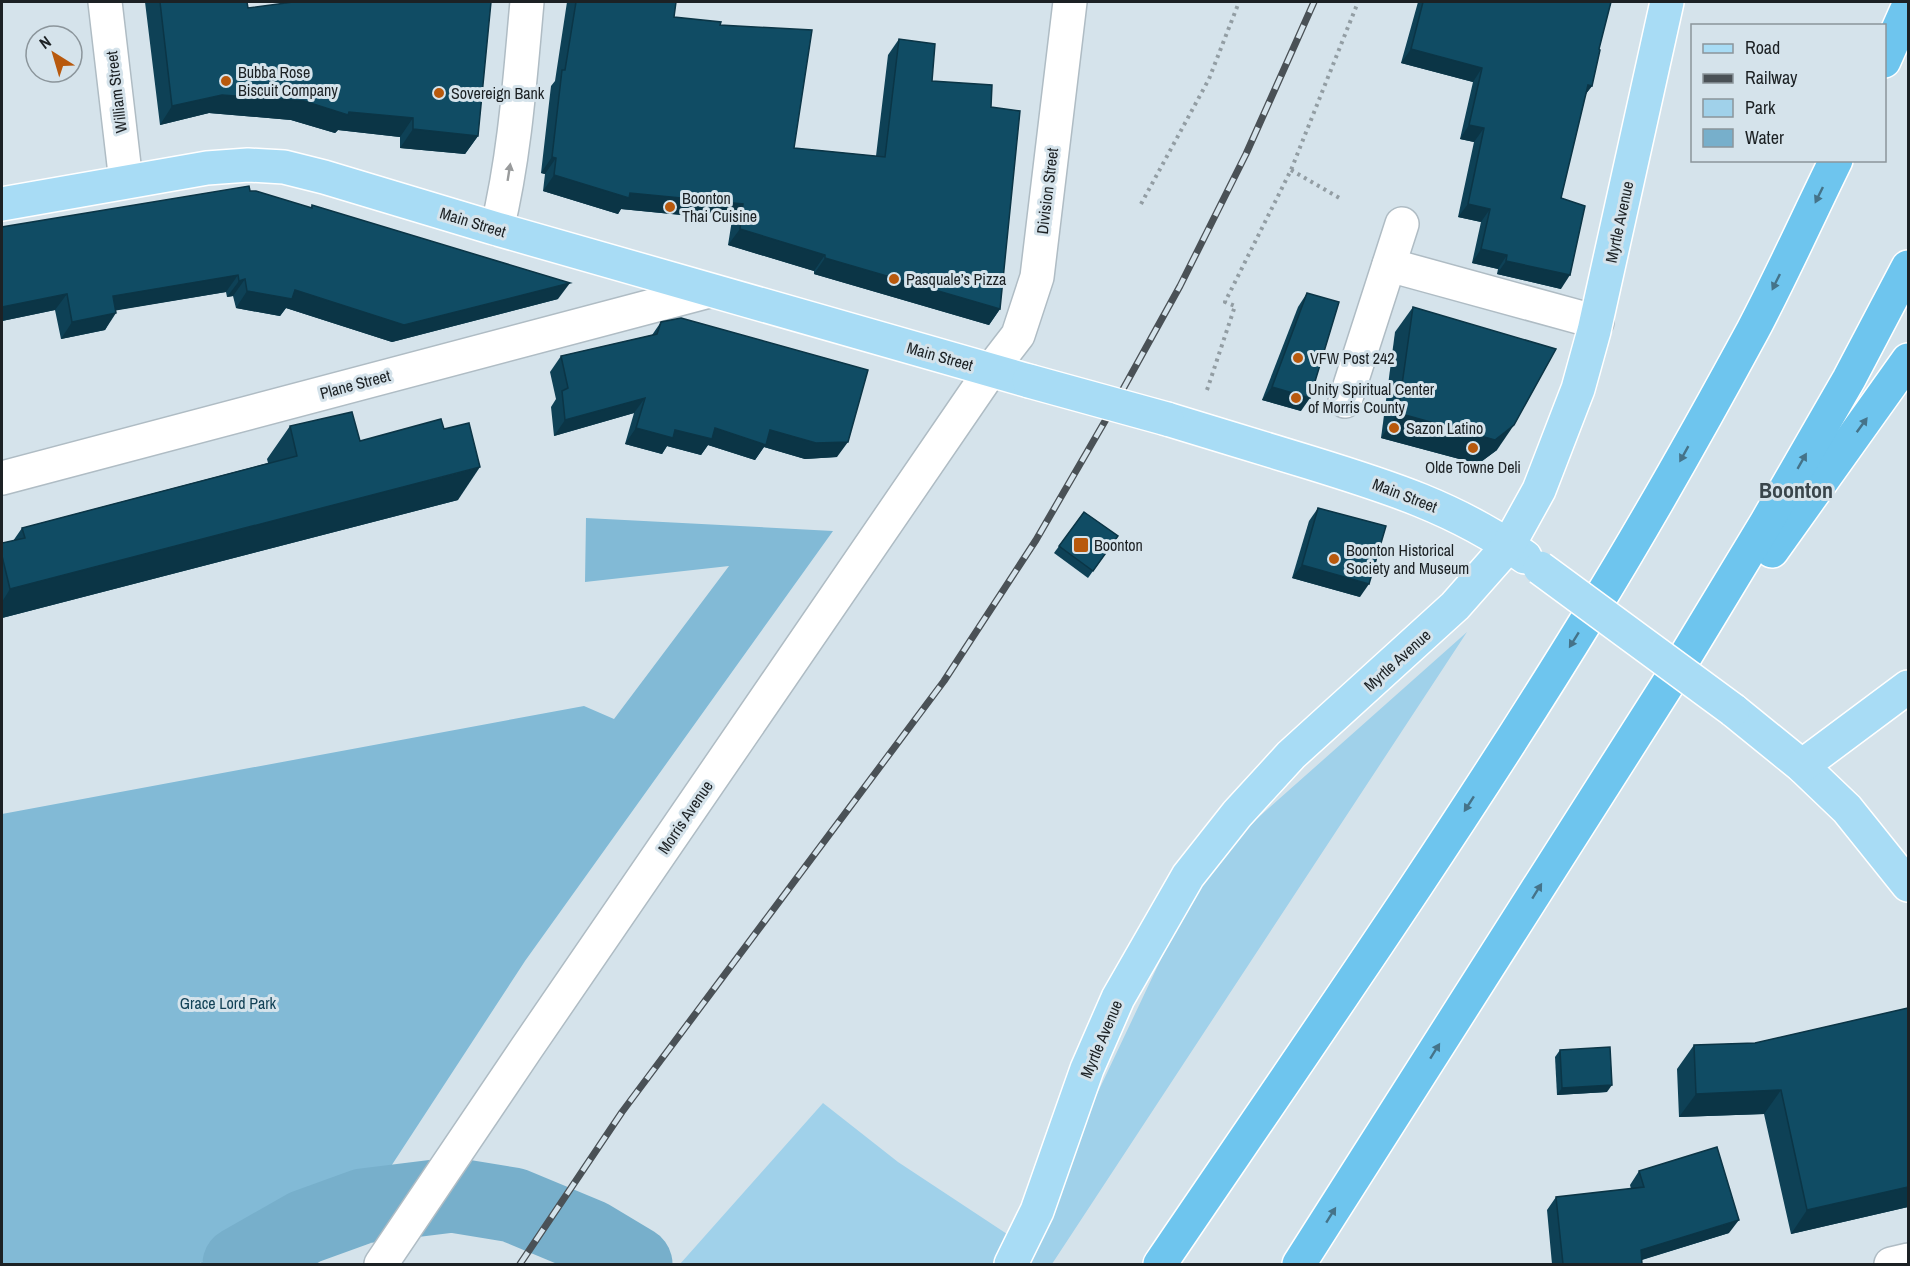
<svg xmlns="http://www.w3.org/2000/svg" width="1910" height="1266" font-family="'Archivo Narrow',sans-serif">
<style>
.green{fill:#a0d1ea}
.forest{fill:#82bad6}
.water{fill:#77afcb}
.lines{fill:none;stroke-linecap:round;stroke-linejoin:round}
.river{stroke:#77afcb;stroke-width:75}
.minor-casing{stroke:#afbcc4;stroke-width:36}
.major-casing{stroke:#fff;stroke-width:36}
.highway-casing{stroke:#fff;stroke-width:36}
.path{stroke:#929da3;stroke-width:4;stroke-dasharray:3 4.5;stroke-linecap:butt}
.minor{stroke:#fff;stroke-width:33}
.major{stroke:#a8dcf5;stroke-width:33}
.highway{stroke:#6ec5ee;stroke-width:33}
.rail-casing{stroke:#4a5156;stroke-width:7}
.rail{stroke:#d5e3eb;stroke-width:4.5;stroke-dasharray:14;stroke-linecap:butt}
.major-bridge-casing{stroke:#fff;stroke-width:36;stroke-linecap:butt}
.major-bridge{stroke:#a8dcf5;stroke-width:33}
.wall{fill:#0e4156}
.shaded-wall{fill:#0b3546}
.building{fill:#104c64;stroke:#0b3546;stroke-width:1.5}
.oneway{fill:#999b9c}
.oneway2{fill:#457389}
.poi-dot{fill:#b8590d;stroke:#d5e3eb;stroke-width:2}
.labels{text-anchor:middle;stroke-width:6;stroke-linejoin:round;paint-order:stroke}
.poi-label{font-size:16px;fill:#1c2124;stroke:#d5e3eb;text-anchor:start}
.street-label{font-size:16px;fill:#1c2124;stroke:#d5e3eb}
.park-label{font-size:16px;fill:#124156;stroke:#d5e3eb}
.district-label{font-size:22px;font-weight:bold;fill:#39454b;stroke:#d5e3eb}
</style>
<rect width="100%" height="100%" fill="#d5e3eb"/>
<!-- green -->
<path class="green" d="M 1467,632 L 1052,1264 L 680,1264 L 823,1103 L 898,1162 L 1025,1246 L 1206,864 Z"/>
<!-- forest -->
<path class="forest" d="M 586,518 L 833,531 L 525,961 L 384,1177 L 268,1225 L 198,1264 L 2,1264 L 2,814 L 584,706 L 614,719 L 729,566 L 585,582 Z"/>
<!-- water -->
<path class="water" d="M 384,1177 L 330,1253 L 295,1264 L 198,1264 L 268,1225 Z"/>
<g class="lines">
<!-- river -->
<path class="river" d="M 240,1264 L 305,1227 L 363,1206 L 452,1195 L 513,1205 L 590,1237 L 635,1264"/>
<!-- minor casing -->
<g class="minor-casing">
<g id="minor">
<path d="M 105,2 L 126,182"/>
<path d="M 497,229 C 515,155 520,78 527,2"/>
<path d="M 1389,265 L 1597,322"/>
<path d="M 1345,401 L 1402,224"/>
<path d="M 2,478 L 709,291"/>
<path d="M 381,1264 L 526,1049 L 991,370 L 1018,335 L 1037,277 L 1070,2"/>
<path d="M 1891,1264 L 1908,1260"/>
</g>
</g>
<!-- major casing -->
<g class="major-casing">
<g id="major">
<path d="M 2,204 L 207,168 L 248,165 L 284,167 L 324,177 L 497,229 L 1029,381"/>
<path d="M 1167,419 C 1214,433 1261,448 1308,462 C 1386,486 1457,508 1525,557"/>
<path d="M 1733,710 L 1802,766 L 1847,809 L 1908,885"/>
<path d="M 1802,766 L 1908,687"/>
<path d="M 1011,1264 L 1037,1211 L 1087,1069 L 1118,998 L 1188,876 L 1237,814 L 1291,755 L 1455,606 L 1508,546 L 1539,490 L 1578,389 L 1594,331 L 1667,2"/>
</g>
</g>
<!-- highway casing -->
<g class="highway-casing">
<g id="highway">
<path d="M 1884,61 L 1908,7"/>
<path d="M 1772,551 L 1908,360"/>
<path d="M 1160,1264 C 1306,1049 1455,835 1591,613 C 1648,520 1701,426 1753,330 C 1782,275 1808,217 1836,160"/>
<path d="M 1299,1264 L 1680,665 L 1766,523 L 1849,379 L 1908,267"/>
</g>
</g>
<!-- path -->
<g class="path">
<path d="M 1291,170 L 1341,199"/>
<path d="M 1141,204 L 1209,79 L 1239,2"/>
<path d="M 1207,390 L 1235,306 L 1225,302 L 1291,170 L 1358,2"/>
</g>
<!-- minor -->
<use href="#minor" class="minor"/>
<!-- major -->
<use href="#major" class="major"/>
<!-- highway -->
<use href="#highway" class="highway"/>
<!-- rail casing -->
<g class="rail-casing">
<path id="rail" d="M 520,1264 L 622,1112 L 944,681 L 1036,540 L 1112,409 L 1180,286 L 1246,154 L 1314,2"/>
</g>
<!-- rail -->
<use href="#rail" class="rail"/>
<!-- major-bridge casing -->
<g class="major-bridge-casing">
<g id="major-bridge">
<path d="M 1029,381 L 1167,419"/>
<path d="M 1540,568 L 1733,710"/>
</g>
</g>
<!-- major-bridge -->
<use href="#major-bridge" class="major-bridge"/>
</g>
<!-- wall -->
<g class="wall">
<path d="M 145,2 L 247,2 L 248,8 L 478,136 L 465,154 L 400,148 L 400,137 L 338,130 L 335,133 L 291,120 L 209,113 L 160,125 Z"/>
<path d="M 567,2 L 676,2 L 674,17 L 720,25 L 794,148 L 876,156 L 888,55 L 899,39 L 932,81 L 991,107 L 1000,309 L 989,325 L 814,274 L 814,271 L 728,245 L 732,220 L 621,209 L 618,214 L 543,191 L 545,174 L 541,173 L 551,86 L 555,81 Z"/>
<path d="M 1418,2 L 1611,2 L 1599,49 L 1592,86 L 1585,95 L 1561,198 L 1561,289 L 1497,274 L 1498,269 L 1472,263 L 1481,222 L 1458,217 L 1474,142 L 1460,139 L 1473,82 L 1401,63 Z"/>
<path d="M 312,205 L 558,299 L 392,342 L 286,308 L 280,316 L 236,308 L 233,296 L 227,297 L 226,292 L 116,310 L 105,330 L 61,339 L 55,310 L 2,321 L 2,227 L 311,207 Z"/>
<path d="M 1307,293 L 1301,411 L 1262,400 L 1298,307 Z"/>
<path d="M 1413,307 L 1497,450 L 1478,464 L 1381,438 L 1395,332 Z"/>
<path d="M 661,322 L 837,457 L 805,459 L 764,447 L 755,460 L 708,445 L 701,455 L 667,446 L 662,454 L 625,444 L 634,413 L 554,436 L 551,407 L 556,399 L 550,372 L 561,356 L 652,335 Z"/>
<path d="M 290,426 L 360,441 L 458,500 L 2,618 L 2,543 L 13,541 L 22,528 L 268,463 L 267,459 Z"/>
<path d="M 1318,508 L 1360,597 L 1292,578 L 1309,521 Z"/>
<path d="M 1084,512 L 1118,536 L 1088,578 L 1054,553 Z"/>
<path d="M 1908,1008 L 1908,1207 L 1791,1234 L 1764,1114 L 1679,1117 L 1677,1069 L 1694,1045 L 1755,1043 Z"/>
<path d="M 1560,1050 L 1607,1092 L 1557,1095 L 1555,1057 Z"/>
<path d="M 1639,1171 L 1729,1233 L 1642,1260 L 1642,1264 L 1552,1264 L 1547,1210 L 1556,1197 L 1631,1189 L 1630,1185 Z"/>
</g>
<!-- shaded-wall -->
<g class="shaded-wall">
<path d="M 1411,49 L 1482,68 L 1473,82 L 1401,63 Z"/>
<path d="M 1588,85 L 1592,86 L 1582,99 Z"/>
<path d="M 222,95 L 304,101 L 349,112 L 413,118 L 400,137 L 338,130 L 335,133 L 291,120 L 209,113 L 160,125 L 172,106 Z"/>
<path d="M 1469,125 L 1484,128 L 1474,142 L 1460,139 Z"/>
<path d="M 413,129 L 478,136 L 465,154 L 400,148 Z"/>
<path d="M 552,157 L 556,158 L 545,174 L 541,173 Z"/>
<path d="M 554,175 L 630,193 L 743,204 L 732,220 L 621,209 L 618,214 L 543,191 Z"/>
<path d="M 1468,204 L 1490,209 L 1481,222 L 1458,217 Z"/>
<path d="M 740,229 L 825,255 L 814,271 L 728,245 Z"/>
<path d="M 1481,249 L 1507,255 L 1498,269 L 1472,263 Z"/>
<path d="M 825,258 L 1000,309 L 989,325 L 814,274 Z"/>
<path d="M 1506,261 L 1570,275 L 1561,289 L 1497,274 Z"/>
<path d="M 238,275 L 226,292 L 101,313 L 113,296 Z"/>
<path d="M 245,279 L 233,296 L 227,297 L 239,281 Z"/>
<path d="M 570,283 L 558,299 L 392,342 L 286,308 L 280,316 L 236,308 L 247,291 Z"/>
<path d="M 67,294 L 55,310 L 2,321 L 2,307 Z"/>
<path d="M 116,313 L 105,330 L 61,339 L 72,322 Z"/>
<path d="M 1272,387 L 1310,398 L 1301,411 L 1262,400 Z"/>
<path d="M 645,398 L 634,413 L 554,436 L 565,420 Z"/>
<path d="M 1398,413 L 1514,425 L 1497,450 L 1478,464 L 1381,438 Z"/>
<path d="M 636,428 L 675,430 L 715,428 L 770,430 L 848,442 L 837,457 L 805,459 L 764,447 L 755,460 L 708,445 L 701,455 L 667,446 L 662,454 L 625,444 Z"/>
<path d="M 480,467 L 458,500 L 2,618 L 2,602 L 10,589 Z"/>
<path d="M 1302,565 L 1369,584 L 1360,597 L 1292,578 Z"/>
<path d="M 1612,1085 L 1607,1092 L 1557,1095 L 1562,1088 Z"/>
<path d="M 1781,1090 L 1764,1114 L 1679,1117 L 1696,1094 Z"/>
<path d="M 1908,1187 L 1908,1207 L 1791,1234 L 1807,1210 Z"/>
<path d="M 1739,1220 L 1729,1233 L 1631,1263 L 1641,1250 Z"/>
</g>
<!-- building -->
<g class="building">
<path d="M 160,2 L 247,2 L 248,8 L 293,2 L 491,2 L 478,136 L 413,129 L 413,118 L 349,112 L 348,115 L 304,101 L 222,95 L 172,106 Z"/>
<path d="M 576,2 L 676,2 L 674,17 L 721,22 L 720,25 L 812,30 L 794,148 L 885,157 L 899,39 L 935,44 L 932,81 L 992,85 L 991,107 L 1020,111 L 1000,309 L 825,258 L 825,255 L 740,229 L 743,204 L 630,193 L 629,198 L 554,175 L 556,158 L 552,157 L 562,70 L 565,70 Z"/>
<path d="M 1423,2 L 1611,2 L 1599,49 L 1600,50 L 1592,86 L 1588,85 L 1561,198 L 1585,206 L 1570,275 L 1506,261 L 1507,255 L 1481,249 L 1490,209 L 1468,204 L 1484,128 L 1469,125 L 1482,68 L 1411,49 Z"/>
<path d="M 249,186 L 250,191 L 256,191 L 312,208 L 312,205 L 570,283 L 404,325 L 295,290 L 292,299 L 247,291 L 245,279 L 239,281 L 238,275 L 113,296 L 116,313 L 72,322 L 67,294 L 2,307 L 2,227 Z"/>
<path d="M 1307,293 L 1339,302 L 1310,398 L 1272,387 Z"/>
<path d="M 1413,307 L 1556,349 L 1514,425 L 1495,440 L 1398,413 Z"/>
<path d="M 681,318 L 868,370 L 848,442 L 816,443 L 770,430 L 766,445 L 715,428 L 712,439 L 675,430 L 673,438 L 636,428 L 645,398 L 565,420 L 562,391 L 568,388 L 561,356 L 657,334 L 661,322 Z"/>
<path d="M 352,412 L 360,441 L 441,419 L 444,429 L 469,423 L 480,467 L 10,589 L 2,556 L 2,543 L 25,538 L 22,528 L 297,456 L 290,426 Z"/>
<path d="M 1318,508 L 1386,526 L 1369,584 L 1302,565 Z"/>
<path d="M 1084,512 L 1118,536 L 1093,571 L 1059,546 Z"/>
<path d="M 1908,1008 L 1908,1187 L 1807,1210 L 1781,1090 L 1696,1094 L 1694,1045 L 1755,1043 Z"/>
<path d="M 1610,1047 L 1612,1085 L 1562,1088 L 1560,1050 Z"/>
<path d="M 1717,1147 L 1739,1220 L 1641,1250 L 1642,1264 L 1563,1264 L 1556,1197 L 1644,1187 L 1639,1171 Z"/>
</g>
<!-- one-way arrows -->
<defs><path id="oneway-solid" d="M-6-.8H1V-3.2L6.5 0L1 3.2V.8H-6Z" transform="scale(1.5)"/></defs>
<use class="oneway" href="#oneway-solid" transform="translate(509 172) rotate(-81)"/>
<g class="oneway2">
<use href="#oneway-solid" transform="translate(1819 195) rotate(116)"/>
<use href="#oneway-solid" transform="translate(1776 282) rotate(116)"/>
<use href="#oneway-solid" transform="translate(1862 425) rotate(-54)"/>
<use href="#oneway-solid" transform="translate(1684 454) rotate(119)"/>
<use href="#oneway-solid" transform="translate(1802 461) rotate(-60)"/>
<use href="#oneway-solid" transform="translate(1574 640) rotate(122)"/>
<use href="#oneway-solid" transform="translate(1469 804) rotate(123)"/>
<use href="#oneway-solid" transform="translate(1537 891) rotate(-58)"/>
<use href="#oneway-solid" transform="translate(1435 1051) rotate(-58)"/>
<use href="#oneway-solid" transform="translate(1331 1215) rotate(-58)"/>
</g>
<!-- markers -->
<g class="poi-dot">
<circle cx="226" cy="81" r="6"/>
<circle cx="439" cy="93" r="6"/>
<circle cx="670" cy="207" r="6"/>
<circle cx="894" cy="279" r="6"/>
<circle cx="1298" cy="358" r="6"/>
<circle cx="1296" cy="398" r="6"/>
<circle cx="1394" cy="428" r="6"/>
<circle cx="1473" cy="448" r="6"/>
<rect x="1073" y="537" width="16" height="16" rx="3"/>
<circle cx="1334" cy="559" r="6"/>
</g>
<g class="labels">
<!-- poi labels -->
<g class="poi-label">
<text x="238" y="78">Bubba Rose<tspan x="238" dy="18">Biscuit Company</tspan></text>
<text x="451" y="99">Sovereign Bank</text>
<text x="682" y="204">Boonton<tspan x="682" dy="18">Thai Cuisine</tspan></text>
<text x="906" y="285">Pasquale’s Pizza</text>
<text x="1310" y="364">VFW Post 242</text>
<text x="1308" y="395">Unity Spiritual Center<tspan x="1308" dy="18">of Morris County</tspan></text>
<text x="1406" y="434">Sazon Latino</text>
<text x="1473" y="473" text-anchor="middle">Olde Towne Deli</text>
<text x="1094" y="551">Boonton</text>
<text x="1346" y="556">Boonton Historical<tspan x="1346" dy="18">Society and Museum</tspan></text>
</g>
<!-- street labels -->
<g class="street-label">
<text transform="translate(116 92) rotate(-97)" y="6">William Street</text>
<text transform="translate(1047 191) rotate(-83)" y="6">Division Street</text>
<text transform="translate(473 222) rotate(17)" y="6">Main Street</text>
<text transform="translate(1619 222) rotate(-78)" y="6">Myrtle Avenue</text>
<text transform="translate(940 356) rotate(16)" y="6">Main Street</text>
<text transform="translate(355 384) rotate(-15)" y="6">Plane Street</text>
<text transform="translate(1405 495) rotate(21)" y="6">Main Street</text>
<text transform="translate(1397 660) rotate(-42)" y="6">Myrtle Avenue</text>
<text transform="translate(685 817) rotate(-56)" y="6">Morris Avenue</text>
<text transform="translate(1101 1039) rotate(-67)" y="6">Myrtle Avenue</text>
</g>
<!-- park labels -->
<g class="park-label">
<text x="228" y="1009">Grace Lord Park</text>
</g>
<!-- district labels -->
<g class="district-label">
<text x="1796" y="498">Boonton</text>
</g>
</g>
<!-- border -->
<rect width="1910" height="1266" fill="none" stroke="#1c2124" stroke-width="6"/>
<!-- legend -->
<rect x="1691" y="24" width="195" height="138" fill="#d5e3eb" stroke="#8b959b" stroke-width="1.5"/>
<rect x="1703" y="44" width="30" height="9" fill="#a8dcf5" stroke="#8b959b" stroke-width="1.5"/>
<text x="1745" y="54" font-size="18" fill="#1c2124">Road</text>
<rect x="1703" y="74" width="30" height="9" fill="#4a5156" stroke="#8b959b" stroke-width="1.5"/>
<text x="1745" y="84" font-size="18" fill="#1c2124">Railway</text>
<rect x="1703" y="99" width="30" height="18" fill="#a0d1ea" stroke="#8b959b" stroke-width="1.5"/>
<text x="1745" y="114" font-size="18" fill="#1c2124">Park</text>
<rect x="1703" y="129" width="30" height="18" fill="#77afcb" stroke="#8b959b" stroke-width="1.5"/>
<text x="1745" y="144" font-size="18" fill="#1c2124">Water</text>
<!-- north arrow -->
<g transform="translate(54 54) rotate(323)"><circle r="28" fill="#d5e3eb" stroke="#8b959b" stroke-width="1.5"/>
<path d="M0-4.5L10 22L0 15L-10 22Z" fill="#b8590d"/>
<text y="-9" font-size="16" font-weight="bold" text-anchor="middle" fill="#1c2124">N</text>
</g>
</svg>
